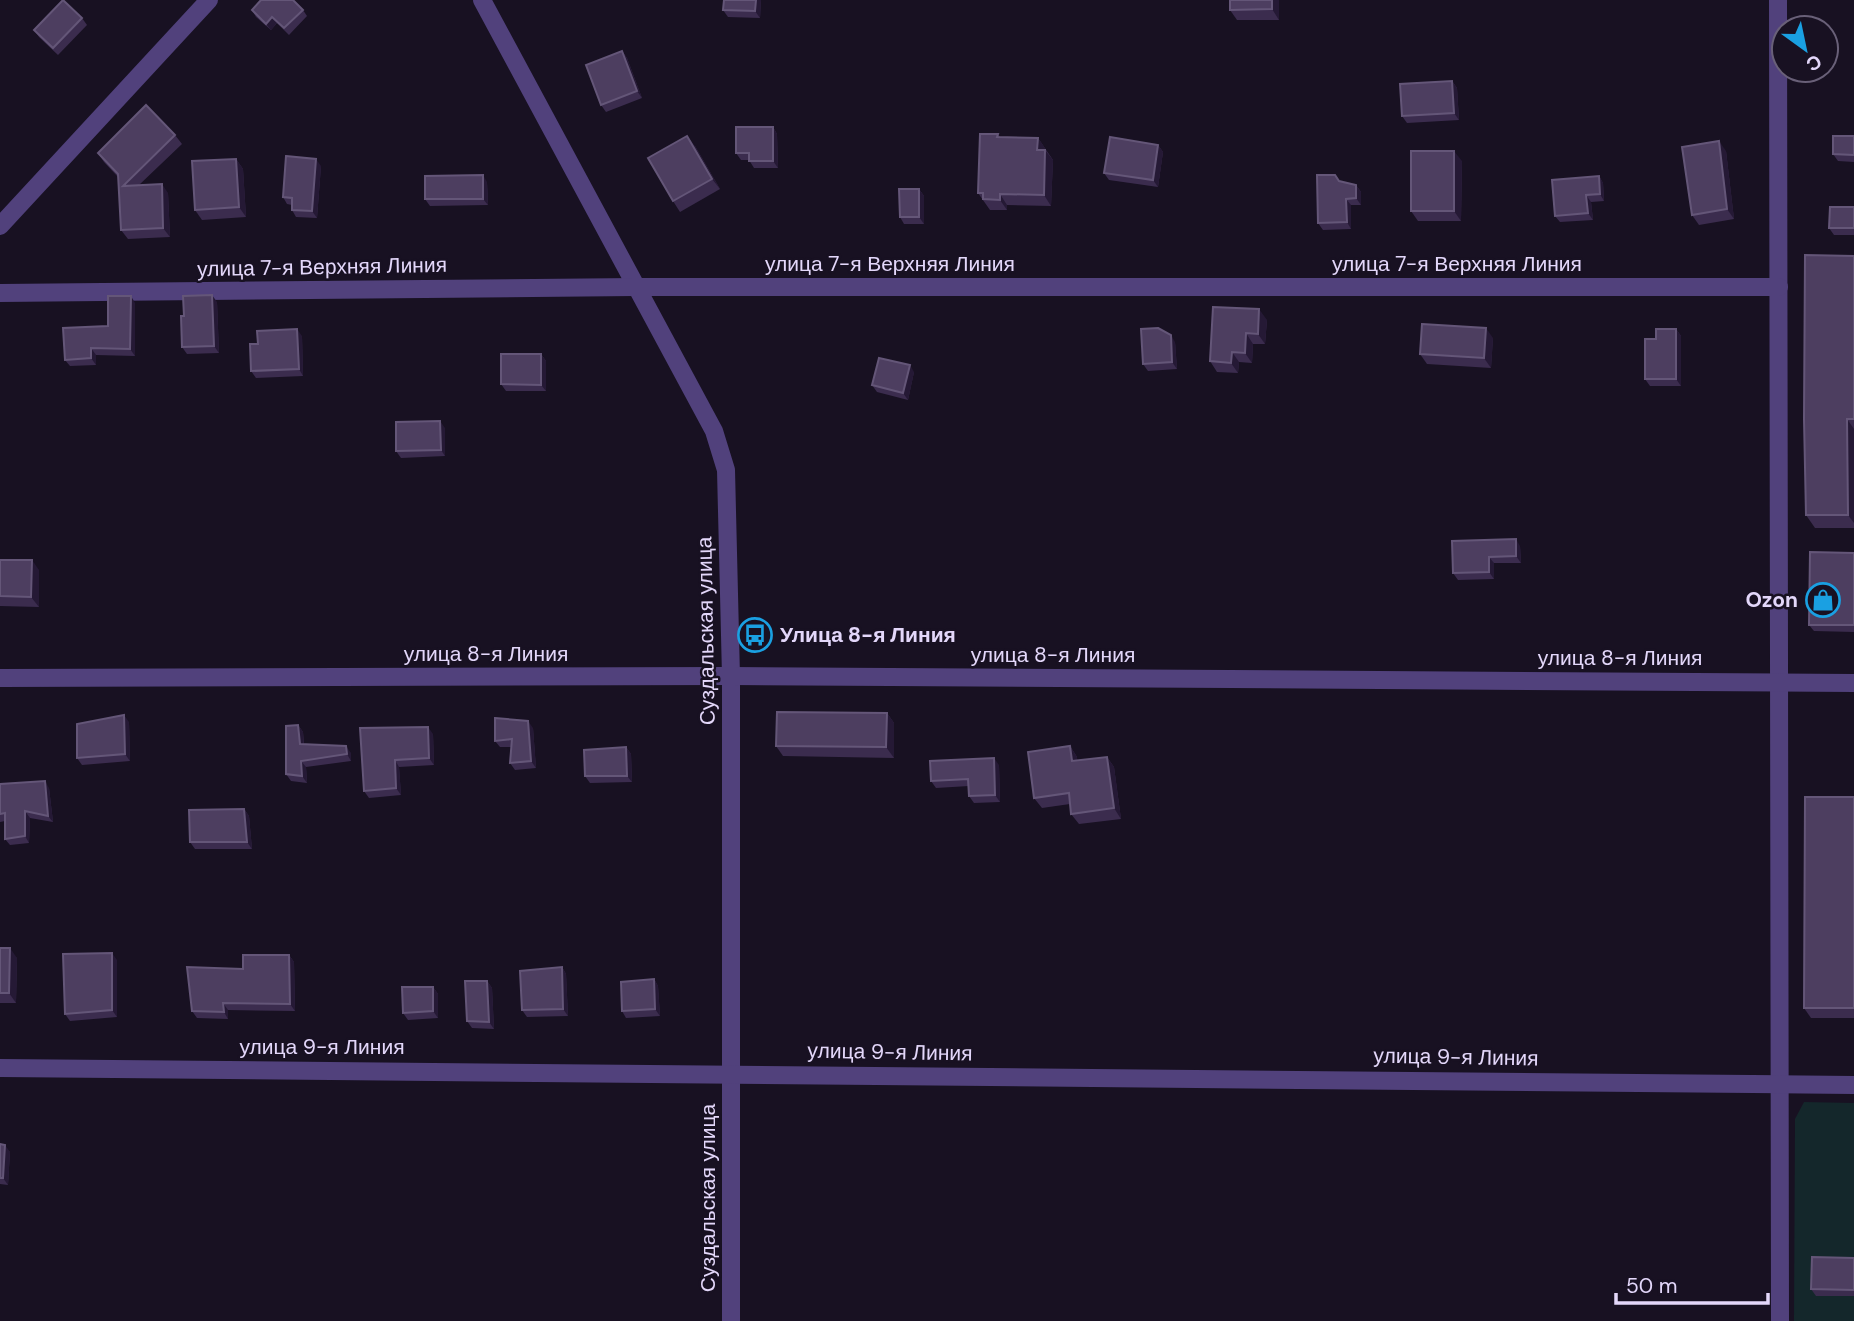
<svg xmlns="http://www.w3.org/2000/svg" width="1854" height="1321" font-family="'DM Sans',sans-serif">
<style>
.green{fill:#14272b}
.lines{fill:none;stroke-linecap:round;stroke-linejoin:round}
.minor{stroke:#51417c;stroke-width:18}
.wall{fill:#3b2c4e}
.shaded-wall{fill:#251935}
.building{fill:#4d3e60;stroke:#645678;stroke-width:2}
.labels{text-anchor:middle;stroke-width:5;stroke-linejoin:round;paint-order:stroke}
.street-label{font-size:21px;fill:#e3d7fa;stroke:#181122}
.poi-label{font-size:21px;font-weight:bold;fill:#e3d7fa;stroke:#181122;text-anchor:end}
</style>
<rect width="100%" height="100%" fill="#181122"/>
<!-- green -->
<path class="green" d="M 1804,1102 L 1854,1103 L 1854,1321 L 1794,1321 L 1795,1119 Z"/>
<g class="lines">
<!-- minor -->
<g class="minor">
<path d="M 482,0 L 714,431 L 726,470 L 731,676 L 731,1321"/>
<path d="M 1778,0 L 1780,1321"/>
<path d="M 0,226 L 209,0"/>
<path d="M 0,293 L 635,287 L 1779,287"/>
<path d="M 0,678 L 731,676 L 1854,683"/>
<path d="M 0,1068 L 1854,1085"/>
</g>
</g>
<!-- wall -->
<g class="wall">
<path d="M 761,0 L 760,18 L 728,17 L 723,10 Z"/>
<path d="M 1230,0 L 1279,0 L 1279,20 L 1237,20 L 1230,10 Z"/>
<path d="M 252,10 L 303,10 L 307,16 L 289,35 L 277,23 L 271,30 L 256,17 Z"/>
<path d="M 82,18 L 87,25 L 58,55 L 39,37 L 34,30 Z"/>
<path d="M 622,51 L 627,58 L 642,98 L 606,112 L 601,105 Z"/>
<path d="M 1452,81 L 1457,88 L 1459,120 L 1407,123 L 1402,116 Z"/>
<path d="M 773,127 L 777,134 L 778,168 L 754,168 L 749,160 L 741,160 L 736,153 Z"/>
<path d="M 998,134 L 1000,137 L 1038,138 L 1053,160 L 1051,206 L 1007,205 L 1007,210 L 990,210 L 978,193 Z"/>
<path d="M 175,135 L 182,144 L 139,185 L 168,193 L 170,237 L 128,239 L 121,230 L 118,177 L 104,162 L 98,153 Z"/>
<path d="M 1854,136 L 1854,162 L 1838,161 L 1833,154 Z"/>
<path d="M 1158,145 L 1163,152 L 1158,187 L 1109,180 L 1104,173 Z"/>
<path d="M 695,146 L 720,189 L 680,212 L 673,201 Z"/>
<path d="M 1726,151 L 1734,219 L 1699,225 L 1692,215 Z"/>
<path d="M 236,159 L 243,169 L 246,217 L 202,220 L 195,210 Z"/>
<path d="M 1462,161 L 1461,221 L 1418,221 L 1411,211 Z"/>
<path d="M 321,166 L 317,218 L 296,217 L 292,210 L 292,205 L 287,204 L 283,197 Z"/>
<path d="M 1599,176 L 1603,183 L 1604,201 L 1591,202 L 1593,220 L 1560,222 L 1555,216 Z"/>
<path d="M 1339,181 L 1356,185 L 1361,192 L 1361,205 L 1351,205 L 1351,229 L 1323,230 L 1318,223 Z"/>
<path d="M 487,182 L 488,205 L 430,206 L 425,199 Z"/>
<path d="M 919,189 L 924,196 L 924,224 L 904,224 L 900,217 Z"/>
<path d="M 1854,207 L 1854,235 L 1834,235 L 1829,228 Z"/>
<path d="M 1854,256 L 1854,528 L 1815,528 L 1806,515 Z"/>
<path d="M 217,302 L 219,353 L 187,354 L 182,347 L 184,316 Z"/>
<path d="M 135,303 L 135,356 L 96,355 L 96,365 L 70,366 L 65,360 Z"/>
<path d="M 1213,307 L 1267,320 L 1265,344 L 1253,344 L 1252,363 L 1239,362 L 1238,373 L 1217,372 L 1210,361 Z"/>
<path d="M 1676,329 L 1681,336 L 1681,386 L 1650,386 L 1645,379 L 1656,339 Z"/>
<path d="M 302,336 L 303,376 L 256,378 L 251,371 L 258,344 Z"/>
<path d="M 1493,338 L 1491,368 L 1427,364 L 1420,354 Z"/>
<path d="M 1175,342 L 1177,369 L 1148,371 L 1143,364 Z"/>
<path d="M 541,354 L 546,361 L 546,391 L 506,391 L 501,384 Z"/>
<path d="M 914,372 L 908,400 L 877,392 L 872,385 Z"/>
<path d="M 445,428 L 445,456 L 401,458 L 396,451 Z"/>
<path d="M 1452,541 L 1520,546 L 1521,563 L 1494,563 L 1494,579 L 1458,580 L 1453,573 Z"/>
<path d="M 1854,553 L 1854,632 L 1814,631 L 1809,625 Z"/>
<path d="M 0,560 L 39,570 L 39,607 L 0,606 Z"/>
<path d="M 887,713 L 894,723 L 894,758 L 783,756 L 776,746 Z"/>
<path d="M 129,722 L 130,761 L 82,765 L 77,758 Z"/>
<path d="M 298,725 L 303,732 L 304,744 L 351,753 L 351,761 L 306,767 L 307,783 L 291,781 L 286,774 Z"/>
<path d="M 360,728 L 433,734 L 434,765 L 399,767 L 401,795 L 369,798 L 364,791 Z"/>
<path d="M 533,728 L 536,768 L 515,770 L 510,763 L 512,747 L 500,747 L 495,741 Z"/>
<path d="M 1070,746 L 1077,757 L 1077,761 L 1107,757 L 1114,767 L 1121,819 L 1079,824 L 1071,814 L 1070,804 L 1042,808 L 1034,798 Z"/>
<path d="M 626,747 L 631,754 L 632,782 L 590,783 L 585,776 Z"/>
<path d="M 999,765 L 1000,802 L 974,803 L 969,796 L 969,786 L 936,788 L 931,781 Z"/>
<path d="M 0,784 L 49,788 L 53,822 L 30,818 L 29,843 L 10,845 L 5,839 L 5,821 L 0,822 Z"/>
<path d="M 1854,797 L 1854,1018 L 1811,1018 L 1804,1008 Z"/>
<path d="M 244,809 L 249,816 L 252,849 L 195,849 L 190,842 Z"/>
<path d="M 0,948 L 17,958 L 16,1003 L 0,1003 Z"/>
<path d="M 289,955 L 294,962 L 295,1011 L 228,1010 L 228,1019 L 197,1018 L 192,1011 L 243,969 Z"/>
<path d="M 117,960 L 117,1017 L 70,1021 L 65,1014 Z"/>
<path d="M 562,967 L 566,974 L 568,1016 L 527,1017 L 522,1010 Z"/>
<path d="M 654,979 L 658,986 L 660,1016 L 626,1018 L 622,1011 Z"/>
<path d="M 487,981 L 492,988 L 494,1029 L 472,1028 L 467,1021 Z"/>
<path d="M 433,987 L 438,994 L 438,1018 L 408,1020 L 403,1013 Z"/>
<path d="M 0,1144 L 10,1152 L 8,1185 L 0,1184 Z"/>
<path d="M 1854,1258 L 1854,1296 L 1816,1296 L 1811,1289 Z"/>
</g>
<!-- shaded-wall -->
<g class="shaded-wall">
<path d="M 756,0 L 761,0 L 760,18 L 755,11 Z"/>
<path d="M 1272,0 L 1279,0 L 1279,20 L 1272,9 Z"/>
<path d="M 272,17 L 277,23 L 271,30 L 266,24 Z"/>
<path d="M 622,51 L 627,58 L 642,98 L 637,91 Z"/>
<path d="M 1452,81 L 1457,88 L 1459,120 L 1454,113 Z"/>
<path d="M 773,127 L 777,134 L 778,168 L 773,161 Z"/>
<path d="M 687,136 L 695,146 L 720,189 L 712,179 Z"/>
<path d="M 1038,138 L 1045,148 L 1045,160 L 1037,150 Z"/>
<path d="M 1719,141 L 1726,151 L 1734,219 L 1727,209 Z"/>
<path d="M 1158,145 L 1163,152 L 1158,187 L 1153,180 Z"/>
<path d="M 1045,150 L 1053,160 L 1051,206 L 1044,195 Z"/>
<path d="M 1454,151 L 1462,161 L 1461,221 L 1454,211 Z"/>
<path d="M 236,159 L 243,169 L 246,217 L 239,207 Z"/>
<path d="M 316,159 L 321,166 L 317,218 L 312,211 Z"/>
<path d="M 483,175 L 487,182 L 488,205 L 483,199 Z"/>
<path d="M 1599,176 L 1603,183 L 1604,201 L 1600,194 Z"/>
<path d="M 162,184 L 168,193 L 170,237 L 163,228 Z"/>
<path d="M 1356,185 L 1361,192 L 1361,205 L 1356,198 Z"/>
<path d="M 919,189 L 924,196 L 924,224 L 919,217 Z"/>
<path d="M 1000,194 L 1007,205 L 1007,210 L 1000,200 Z"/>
<path d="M 1586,195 L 1591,202 L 1593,220 L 1588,213 Z"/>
<path d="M 1346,199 L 1351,205 L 1351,229 L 1347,222 Z"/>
<path d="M 212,295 L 217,302 L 219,353 L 214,346 Z"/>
<path d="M 131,296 L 135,303 L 135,356 L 130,349 Z"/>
<path d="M 1259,309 L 1267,320 L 1265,344 L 1258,334 Z"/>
<path d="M 1486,328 L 1493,338 L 1491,368 L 1484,358 Z"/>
<path d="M 297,329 L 302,336 L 303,376 L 299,369 Z"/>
<path d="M 1676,329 L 1681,336 L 1681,386 L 1676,379 Z"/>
<path d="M 1246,333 L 1253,344 L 1252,363 L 1245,353 Z"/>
<path d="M 1171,335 L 1175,342 L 1177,369 L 1172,362 Z"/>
<path d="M 91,348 L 96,355 L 96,365 L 91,358 Z"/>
<path d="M 1232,352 L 1239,362 L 1238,373 L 1231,363 Z"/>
<path d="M 541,354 L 546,361 L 546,391 L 541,385 Z"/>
<path d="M 910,365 L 914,372 L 908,400 L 903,393 Z"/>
<path d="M 1847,419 L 1854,429 L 1854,523 L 1848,515 Z"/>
<path d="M 440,421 L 445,428 L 445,456 L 441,450 Z"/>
<path d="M 1516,539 L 1520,546 L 1521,563 L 1516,556 Z"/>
<path d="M 1489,557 L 1494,563 L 1494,579 L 1489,572 Z"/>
<path d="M 32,560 L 39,570 L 39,607 L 31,597 Z"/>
<path d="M 887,713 L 894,723 L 894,758 L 886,747 Z"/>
<path d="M 124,715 L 129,722 L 130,761 L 125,754 Z"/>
<path d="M 528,721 L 533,728 L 536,768 L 531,761 Z"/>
<path d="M 298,725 L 303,732 L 304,751 L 300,744 Z"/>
<path d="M 428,727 L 433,734 L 434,765 L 429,758 Z"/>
<path d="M 346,746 L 351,753 L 351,761 L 347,754 Z"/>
<path d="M 1070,746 L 1077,757 L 1079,772 L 1072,761 Z"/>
<path d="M 626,747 L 631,754 L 632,782 L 627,776 Z"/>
<path d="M 1107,757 L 1114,767 L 1121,819 L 1114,808 Z"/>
<path d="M 994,758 L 999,765 L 1000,802 L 995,795 Z"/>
<path d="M 395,760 L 399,767 L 401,795 L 396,788 Z"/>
<path d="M 301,761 L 306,767 L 307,783 L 302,776 Z"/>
<path d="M 45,781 L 49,788 L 53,822 L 48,816 Z"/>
<path d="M 244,809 L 249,816 L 252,849 L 247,842 Z"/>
<path d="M 25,811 L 30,818 L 29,843 L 25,836 Z"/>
<path d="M 10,948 L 17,958 L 16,1003 L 9,993 Z"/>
<path d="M 112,953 L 117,960 L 117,1017 L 112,1010 Z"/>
<path d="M 289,955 L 294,962 L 295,1011 L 290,1004 Z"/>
<path d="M 562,967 L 566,974 L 568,1016 L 563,1009 Z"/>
<path d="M 654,979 L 658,986 L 660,1016 L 655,1009 Z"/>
<path d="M 487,981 L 492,988 L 494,1029 L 489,1022 Z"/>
<path d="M 433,987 L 438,994 L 438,1018 L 433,1011 Z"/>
<path d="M 223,1003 L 228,1010 L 228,1019 L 224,1012 Z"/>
<path d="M 5,1145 L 10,1152 L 8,1185 L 3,1178 Z"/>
</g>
<!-- building -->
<g class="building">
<path d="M 63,0 L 82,18 L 53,48 L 34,30 Z"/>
<path d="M 261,0 L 293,0 L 303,10 L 284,28 L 272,17 L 266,24 L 252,10 Z"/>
<path d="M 724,0 L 756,0 L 755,11 L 723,10 Z"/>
<path d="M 1230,0 L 1272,0 L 1272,9 L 1230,10 Z"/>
<path d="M 622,51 L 637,91 L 601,105 L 586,65 Z"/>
<path d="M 1452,81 L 1454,113 L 1402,116 L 1400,84 Z"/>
<path d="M 146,105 L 175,135 L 123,186 L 162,184 L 163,228 L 121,230 L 118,174 L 98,153 Z"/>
<path d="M 736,127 L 773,127 L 773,161 L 749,161 L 749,153 L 736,153 Z"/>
<path d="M 980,134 L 998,134 L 997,137 L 1038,138 L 1037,150 L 1045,150 L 1044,195 L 1000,194 L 1000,200 L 983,199 L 983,193 L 978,193 Z"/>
<path d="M 687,136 L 712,179 L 673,201 L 648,158 Z"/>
<path d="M 1833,136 L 1854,136 L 1854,155 L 1833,154 Z"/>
<path d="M 1110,137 L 1158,145 L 1153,180 L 1104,173 Z"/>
<path d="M 1719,141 L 1727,209 L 1692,215 L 1682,147 Z"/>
<rect x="1411" y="151" width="43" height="60"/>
<path d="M 286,156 L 316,159 L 312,211 L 292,210 L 292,198 L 283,197 Z"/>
<path d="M 236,159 L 239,207 L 195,210 L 192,161 Z"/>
<path d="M 483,175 L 483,199 L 425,199 L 425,176 Z"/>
<path d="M 1317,175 L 1335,175 L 1339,181 L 1356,185 L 1356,198 L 1346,199 L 1347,222 L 1318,223 Z"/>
<path d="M 1599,176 L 1600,194 L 1586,195 L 1588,213 L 1555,216 L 1552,180 Z"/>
<path d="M 899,189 L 919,189 L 919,217 L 900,217 Z"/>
<path d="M 1830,207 L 1854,207 L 1854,228 L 1829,228 Z"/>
<path d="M 1805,255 L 1854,256 L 1854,419 L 1847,419 L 1848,515 L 1806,515 L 1804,419 Z"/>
<path d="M 212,295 L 214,346 L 182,347 L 181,316 L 184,316 L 183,296 Z"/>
<path d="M 108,296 L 131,296 L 130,349 L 91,348 L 91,358 L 65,360 L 63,328 L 108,326 Z"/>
<path d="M 1213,307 L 1259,309 L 1258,334 L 1246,333 L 1245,353 L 1232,352 L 1231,363 L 1210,361 Z"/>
<path d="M 1422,324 L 1486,328 L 1484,358 L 1420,354 Z"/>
<path d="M 1158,328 L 1171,335 L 1172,362 L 1143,364 L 1141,329 Z"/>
<path d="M 297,329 L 299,369 L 251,371 L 250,344 L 258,344 L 257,331 Z"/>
<path d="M 1656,329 L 1676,329 L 1676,379 L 1645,379 L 1645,339 L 1656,339 Z"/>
<path d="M 501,354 L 541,354 L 541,385 L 501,384 Z"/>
<path d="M 879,358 L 910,365 L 903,393 L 872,385 Z"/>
<path d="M 440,421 L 441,450 L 396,451 L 396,422 Z"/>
<path d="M 1516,539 L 1516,556 L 1489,557 L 1489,572 L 1453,573 L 1452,541 Z"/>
<path d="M 1810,552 L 1854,553 L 1854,625 L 1809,625 Z"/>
<path d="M 0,560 L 32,560 L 31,597 L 0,596 Z"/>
<path d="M 777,712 L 887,713 L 886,747 L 776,746 Z"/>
<path d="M 124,715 L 125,754 L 77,758 L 77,724 Z"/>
<path d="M 495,718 L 528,721 L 531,761 L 510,763 L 512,739 L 495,741 Z"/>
<path d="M 298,725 L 300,744 L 346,746 L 347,754 L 301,761 L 302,776 L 286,774 L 286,726 Z"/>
<path d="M 428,727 L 429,758 L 395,760 L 396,788 L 364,791 L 360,728 Z"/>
<path d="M 1070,746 L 1072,761 L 1107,757 L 1114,808 L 1071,814 L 1069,793 L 1034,798 L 1028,752 Z"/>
<path d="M 626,747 L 627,776 L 585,776 L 584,750 Z"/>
<path d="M 994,758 L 995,795 L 969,796 L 968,779 L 931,781 L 930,761 Z"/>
<path d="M 45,781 L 48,816 L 25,811 L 25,836 L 5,839 L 5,813 L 0,814 L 0,784 Z"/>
<path d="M 1805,797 L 1854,797 L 1854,1008 L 1804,1008 Z"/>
<path d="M 244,809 L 247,842 L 190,842 L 189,810 Z"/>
<path d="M 0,948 L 10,948 L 9,993 L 0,993 Z"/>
<path d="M 112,953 L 112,1010 L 65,1014 L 63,954 Z"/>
<path d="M 243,955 L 289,955 L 290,1004 L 223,1003 L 224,1012 L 192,1011 L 187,967 L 243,969 Z"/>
<path d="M 562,967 L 563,1009 L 522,1010 L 520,971 Z"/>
<path d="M 654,979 L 655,1009 L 622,1011 L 621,982 Z"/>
<path d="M 465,981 L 487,981 L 489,1022 L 467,1021 Z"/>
<path d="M 402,987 L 433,987 L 433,1011 L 403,1013 Z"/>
<path d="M 0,1144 L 5,1145 L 3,1178 L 0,1178 Z"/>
<path d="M 1812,1257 L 1854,1258 L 1854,1290 L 1811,1289 Z"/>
</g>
<!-- icons -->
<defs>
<g id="shop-ring" transform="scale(1.75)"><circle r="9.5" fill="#181122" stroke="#1aa0e2" stroke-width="1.5"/><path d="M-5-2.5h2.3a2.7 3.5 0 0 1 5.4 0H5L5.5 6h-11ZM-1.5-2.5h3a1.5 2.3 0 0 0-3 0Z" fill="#1aa0e2"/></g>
<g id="bus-ring" transform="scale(1.75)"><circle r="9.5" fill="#181122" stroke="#1aa0e2" stroke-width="1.5"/><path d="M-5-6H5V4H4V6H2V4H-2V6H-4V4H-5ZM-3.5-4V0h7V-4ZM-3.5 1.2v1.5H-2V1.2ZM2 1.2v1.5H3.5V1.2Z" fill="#1aa0e2"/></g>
</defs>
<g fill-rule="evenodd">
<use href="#shop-ring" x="1823" y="600"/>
<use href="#bus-ring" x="755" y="635"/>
</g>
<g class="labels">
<!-- street labels -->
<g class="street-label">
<text x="890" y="271">улица 7-я Верхняя Линия</text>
<text x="1457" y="271">улица 7-я Верхняя Линия</text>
<text transform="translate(322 267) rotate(-1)" y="7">улица 7-я Верхняя Линия</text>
<text transform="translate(706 631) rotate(-91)" y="7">Суздальская улица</text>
<text x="486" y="661">улица 8-я Линия</text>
<text x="1053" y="662">улица 8-я Линия</text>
<text x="1620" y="665">улица 8-я Линия</text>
<text x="322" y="1054">улица 9-я Линия</text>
<text transform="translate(890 1052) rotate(1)" y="7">улица 9-я Линия</text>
<text transform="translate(1456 1057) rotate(1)" y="7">улица 9-я Линия</text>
<text transform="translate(708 1198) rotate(-90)" y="7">Суздальская улица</text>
</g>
<!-- poi labels -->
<g class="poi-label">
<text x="1798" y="607">Ozon</text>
<text x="780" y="642" text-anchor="start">Улица 8-я Линия</text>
</g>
</g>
<!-- north arrow -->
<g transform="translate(1805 49) rotate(147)"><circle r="33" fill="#181122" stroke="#696078" stroke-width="2"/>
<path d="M0-5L12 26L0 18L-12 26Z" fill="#1aa0e2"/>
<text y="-10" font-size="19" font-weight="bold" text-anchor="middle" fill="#e3d7fa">С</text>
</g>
<!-- scale -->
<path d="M1616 1293v10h152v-10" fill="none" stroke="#e3d7fa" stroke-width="3.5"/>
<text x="1626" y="1293" font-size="21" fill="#e3d7fa" stroke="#181122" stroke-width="5" paint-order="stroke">50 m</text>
</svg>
